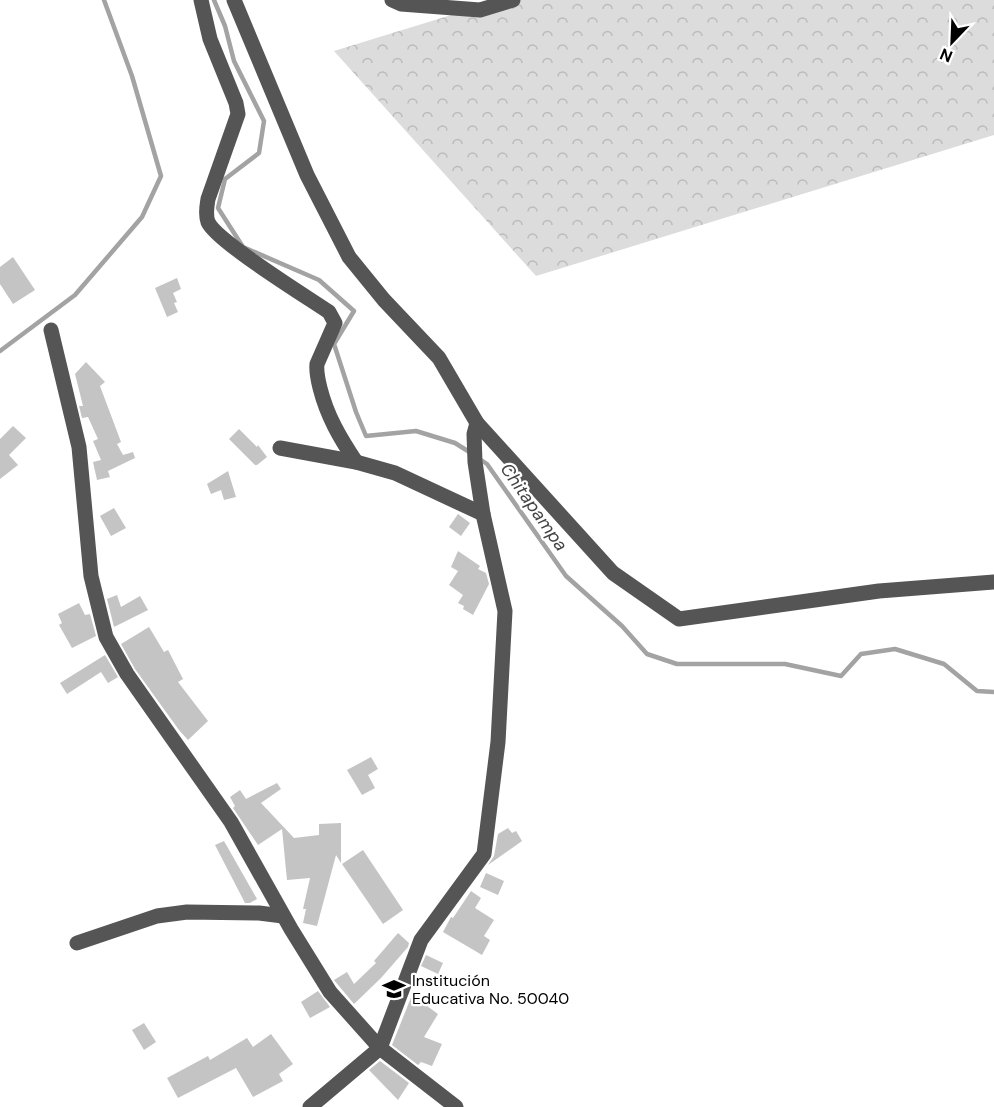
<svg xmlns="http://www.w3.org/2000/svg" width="994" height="1107" font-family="'DM Sans',sans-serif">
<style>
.forest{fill:url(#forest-crowns)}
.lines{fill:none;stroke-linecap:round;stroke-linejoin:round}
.stream{stroke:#a3a3a3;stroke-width:4.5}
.building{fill:#c4c4c4}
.minor{stroke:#555;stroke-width:15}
.labels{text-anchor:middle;stroke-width:4.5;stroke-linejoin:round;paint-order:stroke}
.poi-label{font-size:16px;fill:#000;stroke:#fff;text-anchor:start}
.water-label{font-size:18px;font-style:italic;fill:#444;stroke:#fff}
</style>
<defs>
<pattern id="forest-crowns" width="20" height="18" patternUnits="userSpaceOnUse" patternTransform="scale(1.5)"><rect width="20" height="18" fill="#dcdcdc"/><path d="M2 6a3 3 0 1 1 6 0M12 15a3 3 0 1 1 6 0" fill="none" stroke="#bbb"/></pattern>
</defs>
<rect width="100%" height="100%" fill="#fff"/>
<!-- forest -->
<path class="forest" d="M 500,0 L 994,0 L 994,135 L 536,276 L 334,51 Z"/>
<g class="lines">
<!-- stream -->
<g class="stream">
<path d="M 214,0 L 225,26 L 234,61 L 264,121 L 259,153 L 225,179 L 218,208 L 243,247 L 319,280 L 354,311 L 334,344 L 356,412 L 366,436 L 416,431 L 455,443 L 471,453"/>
<path d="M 0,351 L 75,295 L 142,217 L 161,176 L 132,76 L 104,0"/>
<path d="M 478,458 L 487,464 L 566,576 L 622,626 L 647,654 L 677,664 L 785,664 L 841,676 L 861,654 L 895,649 L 944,664 L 977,691 L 994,692"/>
</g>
</g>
<!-- building -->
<g class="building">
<path d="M 13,257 L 35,290 L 13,304 L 0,284 L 0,267 Z"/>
<path d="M 177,278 L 181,289 L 173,293 L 177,302 L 174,303 L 178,312 L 167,317 L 155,288 Z"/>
<path d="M 86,362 L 105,382 L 100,386 L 121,442 L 117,444 L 123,455 L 133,452 L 135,458 L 108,471 L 110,477 L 97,480 L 93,462 L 101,460 L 93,441 L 98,439 L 88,417 L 82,418 L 79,406 L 83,406 L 75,374 Z"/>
<path d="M 13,426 L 26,438 L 9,455 L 18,465 L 0,479 L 0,439 Z"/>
<path d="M 239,429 L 257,447 L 258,445 L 267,457 L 257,465 L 255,465 L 229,439 Z"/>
<path d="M 228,471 L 236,497 L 224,500 L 221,490 L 211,494 L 207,484 Z"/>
<path d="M 114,508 L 126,528 L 111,536 L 100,516 Z"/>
<path d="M 458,514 L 470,523 L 461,536 L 449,527 Z"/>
<path d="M 458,551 L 480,566 L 478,569 L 486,573 L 489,584 L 473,615 L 463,609 L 464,606 L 458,603 L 463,595 L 449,585 L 458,571 L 451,567 Z"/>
<path d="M 117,595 L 121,607 L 140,596 L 148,610 L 114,627 L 107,599 Z"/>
<path d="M 79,603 L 85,615 L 90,614 L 96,636 L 72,648 L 59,625 L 62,623 L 58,614 Z"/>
<path d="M 149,627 L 164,652 L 168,650 L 183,679 L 178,682 L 208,721 L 188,740 L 179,730 L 135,669 L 121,644 Z"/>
<path d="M 105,655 L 118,677 L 108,683 L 101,672 L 67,694 L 60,683 Z"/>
<path d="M 371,757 L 378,769 L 368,775 L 375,788 L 362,795 L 347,770 Z"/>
<path d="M 277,783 L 281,789 L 261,803 L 294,838 L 319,835 L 319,824 L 341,823 L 341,863 L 336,855 L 317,926 L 303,923 L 306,909 L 303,909 L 310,878 L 287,880 L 282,829 L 258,845 L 233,808 L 235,806 L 230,797 L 240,790 L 246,799 Z"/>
<path d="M 508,828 L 512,833 L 516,831 L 522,841 L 488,865 L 494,856 L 498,834 Z"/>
<path d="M 224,841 L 257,899 L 250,903 L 245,903 L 215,845 Z"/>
<path d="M 363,850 L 403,910 L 383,924 L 342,864 Z"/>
<path d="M 486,873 L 504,881 L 498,895 L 480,887 Z"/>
<path d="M 471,891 L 481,898 L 475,908 L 494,920 L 484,936 L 490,940 L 482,955 L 443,932 L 451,917 L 453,918 Z"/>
<path d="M 398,933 L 409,943 L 408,947 L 381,978 L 354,1004 L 334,980 L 347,972 L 354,984 L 376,963 L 374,961 Z"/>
<path d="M 426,955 L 443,963 L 438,974 L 421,966 Z"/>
<path d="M 318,991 L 330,1007 L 310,1018 L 301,1002 Z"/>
<path d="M 412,995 L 438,1014 L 424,1037 L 442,1044 L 432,1066 L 421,1062 L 418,1065 L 392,1045 Z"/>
<path d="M 144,1023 L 156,1042 L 144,1050 L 132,1030 Z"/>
<path d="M 271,1034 L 293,1064 L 279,1074 L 283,1081 L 253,1097 L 236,1068 L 178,1098 L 167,1078 L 208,1056 L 210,1060 L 247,1038 L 253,1047 Z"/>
<path d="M 380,1061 L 409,1083 L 398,1100 L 369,1070 Z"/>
</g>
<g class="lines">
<!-- minor -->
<g class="minor">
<path d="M 201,0 L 210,39 L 236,103 L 238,114 L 208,199 C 207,206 205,214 208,222 C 216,241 307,297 329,312 L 335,323 L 317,364 C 316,372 318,380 320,388 C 327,416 340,438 356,462"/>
<path d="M 234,0 L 307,175 L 349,257 L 384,300 L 439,358 L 477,423 L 613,573 L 679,619 L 879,591 L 994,582"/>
<path d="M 392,0 L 401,4 L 480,10 L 513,0"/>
<path d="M 51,330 L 79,447 L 91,576 L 106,637 L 127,674 L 231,822 L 291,929 L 330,992 L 380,1048 L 456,1107"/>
<path d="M 280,448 L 356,462 L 395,473 L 483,514"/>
<path d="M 77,943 L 157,916 L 187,912 L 259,913 L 283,916"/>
<path d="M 310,1107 L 380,1048 L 421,940 L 484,854 L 498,742 L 505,611 L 483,514 L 475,462 L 474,434 L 477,423"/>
</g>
</g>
<!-- icons -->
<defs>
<g id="school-bare" transform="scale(1.8)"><path d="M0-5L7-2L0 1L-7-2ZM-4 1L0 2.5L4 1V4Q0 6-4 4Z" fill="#000" stroke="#fff" stroke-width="2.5" paint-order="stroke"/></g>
</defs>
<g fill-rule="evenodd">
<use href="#school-bare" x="394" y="989"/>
</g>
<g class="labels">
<!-- poi labels -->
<g class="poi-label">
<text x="412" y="986">Institución<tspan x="412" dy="18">Educativa No. 50040</tspan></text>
</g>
<!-- water labels -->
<g class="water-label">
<text transform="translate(534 507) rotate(55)" y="6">Chitapampa</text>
</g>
</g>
<!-- north arrow -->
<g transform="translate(952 42) rotate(203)" stroke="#ffffff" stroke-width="4.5" paint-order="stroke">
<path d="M0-4.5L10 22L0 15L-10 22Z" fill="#000000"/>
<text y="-9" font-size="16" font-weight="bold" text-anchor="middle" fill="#000000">N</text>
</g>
</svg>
